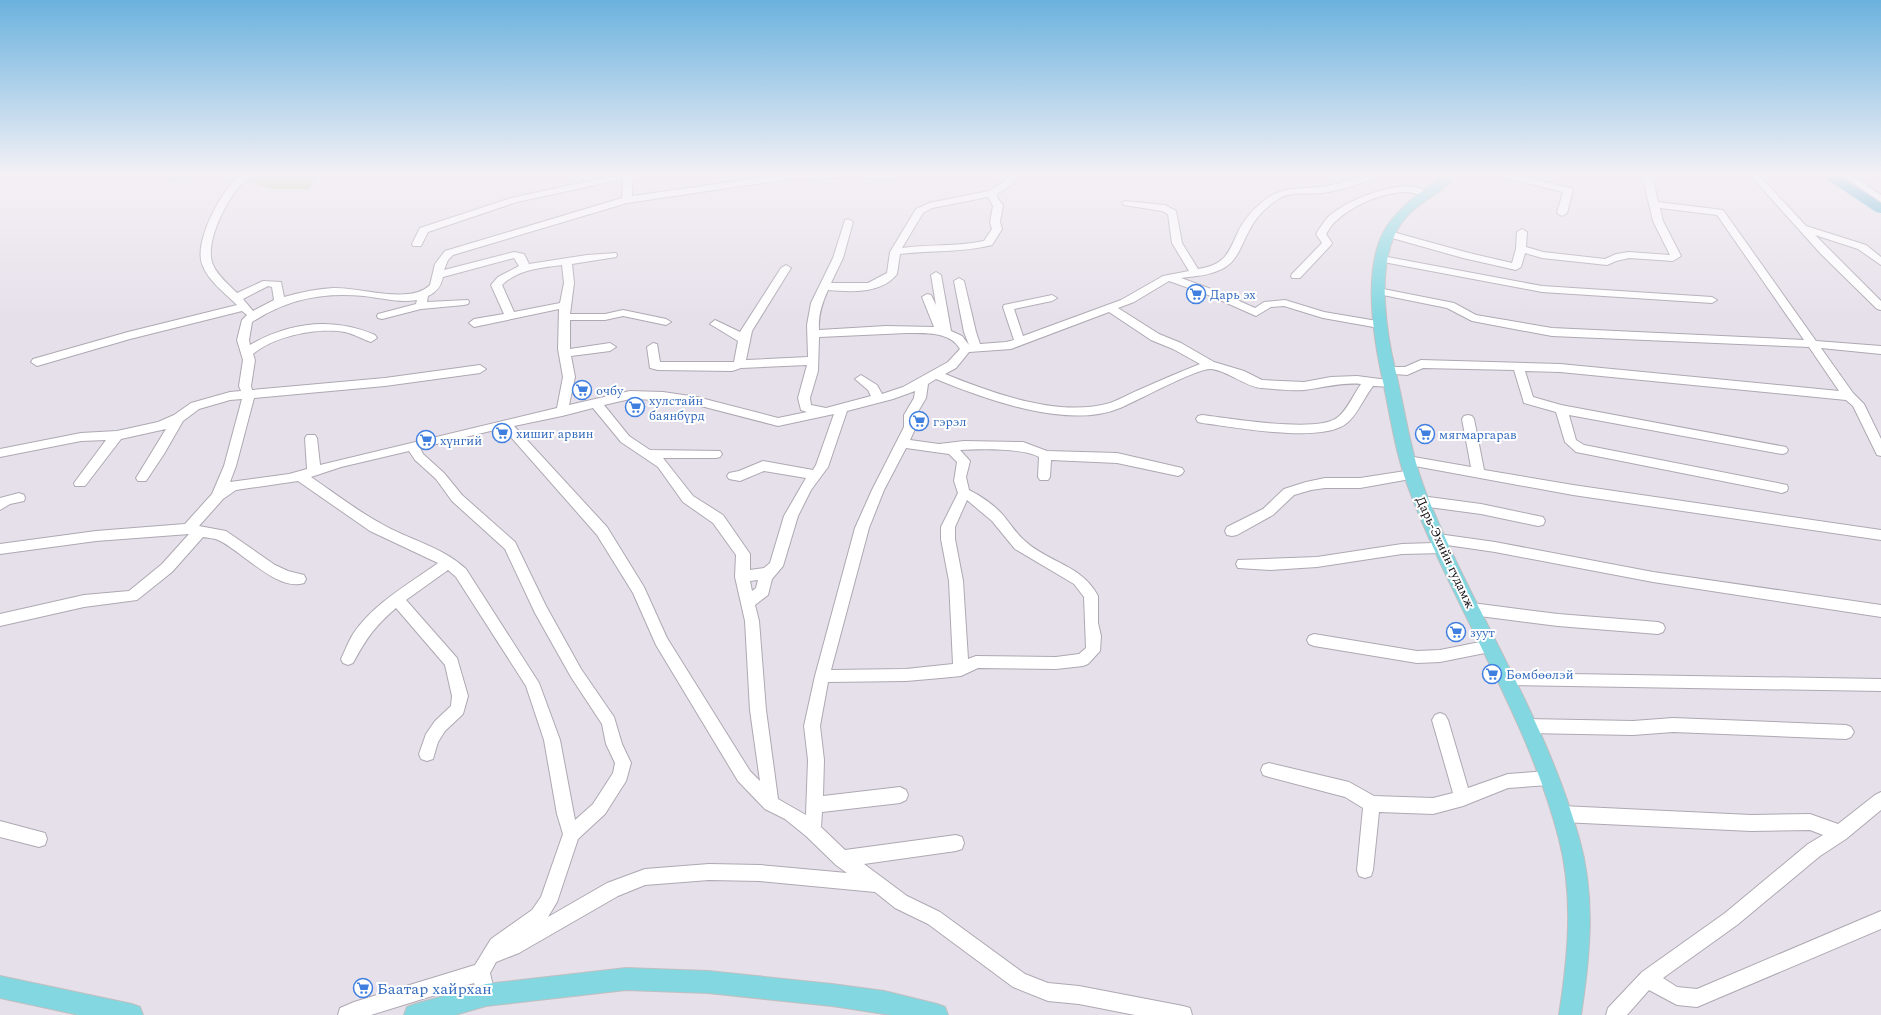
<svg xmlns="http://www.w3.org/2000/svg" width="1881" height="1015" font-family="Spectral,serif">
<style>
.green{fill:#b1c785}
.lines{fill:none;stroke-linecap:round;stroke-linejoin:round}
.river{fill:#50aece;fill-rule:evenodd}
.minor-casing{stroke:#aea8b2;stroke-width:2}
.major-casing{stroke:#c0bfc0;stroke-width:2}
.minor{fill:#fff;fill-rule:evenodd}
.major{fill:#83d7e0;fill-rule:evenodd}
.labels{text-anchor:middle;stroke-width:4;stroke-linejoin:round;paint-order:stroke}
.shop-label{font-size:13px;fill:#366cbe;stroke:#fff;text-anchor:start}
.street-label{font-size:13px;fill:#0d0a0e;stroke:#fff}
.near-shop-label{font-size:16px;fill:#366cbe;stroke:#fff;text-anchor:start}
</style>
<rect width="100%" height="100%" fill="#e6e0ea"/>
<!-- green -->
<g class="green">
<path d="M 167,175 L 201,175 L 170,183 Z"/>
<path d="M 258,175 L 319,175 L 308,189 L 274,189 L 245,181 Z"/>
</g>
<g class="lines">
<!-- river -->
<path class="river" d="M 1824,175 L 1838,175 L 1881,203 L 1881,213 L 1876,212 L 1825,178 Z"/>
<!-- minor casing -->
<g class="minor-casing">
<g id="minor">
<path d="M 241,175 L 252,175 C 248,180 242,183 238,188 C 225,204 204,244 213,265 C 218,276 229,285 237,293 L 263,281 L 281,282 L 284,297 C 301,292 317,289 333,288 C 360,287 410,305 430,285 L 435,264 L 445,251 L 622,198 L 623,179 L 517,202 L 428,232 L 421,246 L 413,246 L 412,244 L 420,228 L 511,198 L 617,175 L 633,175 L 632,196 L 779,175 L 901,175 L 900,177 L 887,180 L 854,177 L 782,180 L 627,203 L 453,255 L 448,260 L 444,270 L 514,252 L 524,254 L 529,264 L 587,255 L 616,253 L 617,255 L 616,257 L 572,264 L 574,283 L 570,314 L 605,314 L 623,310 L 666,319 L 671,322 L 666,325 L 623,316 L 605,320 L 570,320 L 570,349 L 610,343 L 616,347 L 610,351 L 571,356 L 575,377 L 569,405 L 630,391 L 663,392 L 697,397 L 778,418 L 807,412 L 801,410 L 798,398 L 807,365 L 741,368 L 732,371 L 658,370 L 650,368 L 647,347 L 653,343 L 657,344 L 660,362 L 734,362 L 738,341 L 710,324 L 715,320 L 740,332 L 781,268 L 786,265 L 791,268 L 752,331 L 746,360 L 808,357 L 807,325 L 811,303 L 833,258 L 845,220 L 848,219 L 853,222 L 843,258 L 831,283 L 868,283 L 887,273 L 890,252 L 916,209 L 929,203 L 989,191 L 1005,181 L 1010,175 L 1019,175 L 1011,185 L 997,194 L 998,199 L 1003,205 L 1000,222 L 1002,229 L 992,245 C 961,253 931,250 900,254 L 897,274 C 882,294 850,292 828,290 C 822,303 818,315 819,330 L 886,326 L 934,327 L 922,297 L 927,294 L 931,295 L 936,305 L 931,275 L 936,272 L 941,275 L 951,331 L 962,336 L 969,345 L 964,332 L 954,281 L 959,278 L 964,281 L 976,332 L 980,344 L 1006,342 L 1014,340 L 1003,307 L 1004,305 L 1052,295 L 1057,298 L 1052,301 L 1014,309 L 1023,336 L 1121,300 L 1163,276 L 1189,271 L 1172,243 L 1168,214 L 1162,211 L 1124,205 L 1122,203 L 1124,201 L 1165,205 L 1176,211 L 1182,243 L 1198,269 C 1225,265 1228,254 1238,232 C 1244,219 1254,208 1266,199 C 1285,185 1305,190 1327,186 C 1346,182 1363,175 1381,175 L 1380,177 C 1361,183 1342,190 1322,193 C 1307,195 1293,191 1280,198 C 1267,206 1255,218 1249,231 C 1241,245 1238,261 1222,269 C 1208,276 1195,276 1181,278 L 1219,292 L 1255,308 L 1264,302 L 1285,300 L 1324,312 L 1383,322 L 1384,324 L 1383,326 L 1379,328 L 1323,318 L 1284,306 L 1271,307 L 1256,316 L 1211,296 L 1169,281 L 1134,302 L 1118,308 L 1159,334 L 1181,343 L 1214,362 L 1244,371 L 1262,380 L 1304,382 L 1331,377 L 1357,376 L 1395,381 L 1397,384 L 1395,387 L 1373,386 C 1364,397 1358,414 1347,423 C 1322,444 1234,427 1202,423 L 1198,422 L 1196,419 L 1198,416 L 1202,415 C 1229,418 1319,434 1338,417 C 1348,409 1353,395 1361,384 C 1342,382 1323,388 1304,390 C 1291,391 1275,389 1262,388 C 1245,387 1229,371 1211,369 C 1197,368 1137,401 1120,408 C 1068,430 985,399 936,379 L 928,384 L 926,398 L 916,415 L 916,427 L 910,440 L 939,444 L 964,441 L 1023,442 L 1047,451 L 1117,453 L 1182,468 L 1184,471 L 1182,474 L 1178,476 L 1117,463 L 1051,460 L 1050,477 L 1048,480 L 1040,480 L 1038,477 L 1039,457 C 1023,448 980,449 960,450 L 970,461 L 966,477 L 969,490 C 981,496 994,505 1003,515 C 1010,524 1017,534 1025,541 C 1049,563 1082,565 1098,596 L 1098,623 L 1101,636 L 1100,651 L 1088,664 L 1083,666 L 1056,669 L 978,668 L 961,676 L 941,678 L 906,681 L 828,682 L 820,726 L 824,760 L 823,796 L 900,787 L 906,790 L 908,795 L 906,800 L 900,803 L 822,812 L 821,827 L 845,850 L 956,835 L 962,837 L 964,843 L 962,849 L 956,851 L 864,864 L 907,896 L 940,912 L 1025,974 L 1048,983 L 1079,986 L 1183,1006 L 1190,1008 L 1192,1015 L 1135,1015 L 1079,1004 L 1048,1001 L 1013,987 L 928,924 L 895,908 L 875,892 L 760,881 L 709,880 L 645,885 L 618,896 L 519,953 L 496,962 L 490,973 L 495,995 L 492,1001 L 486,1004 L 480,1001 L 474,983 L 371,1015 L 338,1015 L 340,1008 L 354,1002 L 475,965 L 491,939 L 532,910 L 541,897 L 563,834 L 557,814 L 544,740 L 526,686 L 456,577 L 448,570 L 406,600 L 457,658 L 468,696 L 463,714 L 445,731 L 438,742 L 433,759 L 427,761 L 421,759 L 419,754 L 426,734 L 435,721 L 451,706 L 452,696 L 445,665 L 396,608 C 374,627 366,639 353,663 L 348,665 L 343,663 L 341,659 C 345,651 348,642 353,634 C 374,603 409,584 438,563 L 370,531 L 298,481 L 236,490 L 223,499 L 199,526 L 226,531 L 275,565 L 288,571 L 304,575 L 306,579 L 304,583 C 277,592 241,550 218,540 C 214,538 207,538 203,537 L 172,572 L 137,600 L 84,607 L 0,626 L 0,614 L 84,595 L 129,591 L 162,564 L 189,534 L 96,541 L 0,554 L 0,544 L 96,531 L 185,524 L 212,494 L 224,466 L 242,399 L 230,400 L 199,409 L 183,421 L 164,454 L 146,481 L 138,481 L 136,478 L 166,429 L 121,439 L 85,486 L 75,486 L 74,483 L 106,440 L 81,441 L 0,457 L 0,449 L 81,433 L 117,431 L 158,422 L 174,415 L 191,403 L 230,392 L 241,391 L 239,386 L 243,360 L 237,340 L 242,320 L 247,315 L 242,311 L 130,339 L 37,366 L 31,362 L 33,359 L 128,332 L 237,305 C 225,293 208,281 202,264 C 194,241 222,188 241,175 ZM 988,197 L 993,206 L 990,222 L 992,229 L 984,241 C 957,247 930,244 902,248 L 923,213 L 932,208 ZM 514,258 L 519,266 L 498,277 L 491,285 L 504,314 L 474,319 L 469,323 L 474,327 L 559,309 L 558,349 L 563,377 L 557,408 L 320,465 L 317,438 L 315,435 L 307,435 L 305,438 L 307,469 L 289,474 L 230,482 L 236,466 L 254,398 L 385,386 L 480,373 L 486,369 L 480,365 L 385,378 L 252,390 L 251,386 L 255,360 L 253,354 C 274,336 318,327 345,332 C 354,334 362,339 371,342 L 377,338 L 375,335 C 333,317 290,322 250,345 L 249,340 L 252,322 C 287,299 323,292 364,296 C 382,298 399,303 417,300 L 416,304 L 378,314 L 377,316 L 378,318 L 382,319 L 421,309 L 464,305 L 468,304 L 469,302 L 468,300 L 427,302 L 428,296 C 437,292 441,286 443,277 ZM 562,265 L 564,283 L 560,303 L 514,312 L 502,285 C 518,269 541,268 562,265 ZM 268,286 L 272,287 L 274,300 L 253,311 L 243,299 ZM 1109,312 L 1151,340 L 1173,349 L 1200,364 C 1180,372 1161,380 1141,389 C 1131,393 1121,399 1110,403 C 1059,418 992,393 945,374 L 956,368 L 969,352 L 1011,349 ZM 907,333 C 924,333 950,331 960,349 L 948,362 L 903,387 L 882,394 L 877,385 L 861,375 L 855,379 L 868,390 L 871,396 L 826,408 L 811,405 L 810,398 L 818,371 L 819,337 ZM 915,391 L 914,398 L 904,415 L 904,427 L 872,490 L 855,528 L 815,676 L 804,726 L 808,760 L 806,815 L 778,799 L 766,710 L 759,621 L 755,605 L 768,595 L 772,579 L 783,566 L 798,516 L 811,490 L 828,467 L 847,411 L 893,399 ZM 630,399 L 663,400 L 697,405 L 778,426 L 834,414 L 816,465 L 813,470 L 763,461 L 739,471 L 729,473 L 727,476 L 729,479 L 740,481 L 764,471 L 806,478 L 784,516 L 770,563 L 764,568 L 750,570 L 750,554 L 723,515 L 693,496 L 663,458 L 716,458 L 720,457 L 722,454 L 720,451 L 650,450 L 629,436 L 604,405 ZM 593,408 L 621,442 L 658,467 L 683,502 L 713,523 L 736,555 L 735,577 L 745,621 L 750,710 L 760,781 L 750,771 L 667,638 L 644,587 L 607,527 L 514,426 L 562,416 ZM 503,428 L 597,535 L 633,593 L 656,645 L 738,781 L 765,809 L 785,819 L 806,836 L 836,865 L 847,873 L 760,865 L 709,864 L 645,869 L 607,883 L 548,917 L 557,902 L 578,839 L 605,814 L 626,781 L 631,763 L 622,744 L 614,717 L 581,669 L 546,606 L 515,542 L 462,495 L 444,473 L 423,454 L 420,448 ZM 906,448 L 949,454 L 957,462 L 954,481 L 958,493 L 941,527 L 941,539 L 949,581 L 953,664 L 906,669 L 831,670 L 869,528 L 884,490 ZM 409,451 L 415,460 L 436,479 L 452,501 L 505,549 L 535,613 L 571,677 L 602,724 L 606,744 L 615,763 L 613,773 L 593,804 L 575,820 L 560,740 L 539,683 L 466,569 C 441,546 409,540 380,523 C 356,510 333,492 311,477 L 341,467 ZM 967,500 L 992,521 L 1015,549 L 1074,584 L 1084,597 L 1086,648 L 1079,654 L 1056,657 L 976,656 L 968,659 L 963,581 L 955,539 L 955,527 ZM 758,580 L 756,588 L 752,591 L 750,581 Z"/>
<path d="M 1499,175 L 1514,175 L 1571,188 L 1573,190 L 1567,213 L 1562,216 L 1557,213 L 1563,192 L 1501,177 Z"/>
<path d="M 1642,175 L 1652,175 L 1658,202 L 1723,210 L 1816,341 L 1881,346 L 1881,354 L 1821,348 L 1853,393 L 1864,404 L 1881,439 L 1881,456 L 1877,455 L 1853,406 L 1846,400 L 1560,372 L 1525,371 L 1533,397 L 1561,405 L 1786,447 L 1788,450 L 1786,453 L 1782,454 L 1569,415 L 1576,440 L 1584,445 L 1787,485 L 1788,488 L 1787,491 L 1782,493 L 1576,452 L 1565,442 L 1556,412 L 1524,403 L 1514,370 L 1423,368 L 1407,375 L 1383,373 L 1381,370 L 1383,367 L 1405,367 L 1421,360 L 1560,364 L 1839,391 L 1809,347 L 1552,336 L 1472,321 L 1447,308 L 1378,294 L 1373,291 L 1378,288 L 1454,303 L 1476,315 L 1552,328 L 1804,340 L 1717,215 L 1660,208 L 1663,221 L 1681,256 L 1673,261 L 1629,258 L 1616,261 L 1607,265 L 1542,258 L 1525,253 L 1521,267 L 1516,270 L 1463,258 L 1385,236 L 1384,234 L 1389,231 L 1469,253 L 1512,263 L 1516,249 L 1517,232 L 1522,229 L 1527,232 L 1526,247 L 1543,252 L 1605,259 L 1616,254 L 1629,252 L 1670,255 L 1653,221 Z"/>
<path d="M 1750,175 L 1759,175 L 1806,226 L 1866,245 L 1881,257 L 1881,265 L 1858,249 L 1815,235 L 1881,301 L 1881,310 L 1877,309 L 1821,254 Z"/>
<path d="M 1841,175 L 1852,175 L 1881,195 L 1881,202 Z"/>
<path d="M 1405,186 L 1419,188 L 1431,194 L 1426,197 C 1419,195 1413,192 1405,192 C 1383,192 1351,206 1335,222 C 1331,225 1329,230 1326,234 L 1332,243 L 1331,245 L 1300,278 L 1292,278 L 1291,276 L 1292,274 L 1322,243 L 1316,234 C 1320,228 1324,221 1329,216 C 1350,199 1379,189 1405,186 Z"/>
<path d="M 1382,256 L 1542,286 L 1712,297 L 1717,300 L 1712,303 L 1542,292 L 1378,261 L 1377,259 L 1378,257 Z"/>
<path d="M 1468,415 L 1472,416 L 1474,419 L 1484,470 L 1573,485 L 1881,530 L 1881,540 L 1573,495 L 1404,464 L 1402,461 L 1404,458 L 1408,456 L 1471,467 L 1462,419 L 1464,416 Z"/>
<path d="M 1412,470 L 1416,472 L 1418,475 L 1416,478 L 1360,488 L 1325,488 L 1311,490 L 1294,495 L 1273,515 L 1237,535 L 1232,536 L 1227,535 L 1225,531 L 1227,527 L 1263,509 L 1284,489 L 1306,482 L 1325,478 L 1360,478 Z"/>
<path d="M 19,493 L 24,495 L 25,498 L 24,501 L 10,504 L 0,510 L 0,498 Z"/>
<path d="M 1421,496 L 1481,504 L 1538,516 L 1543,517 L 1545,521 L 1543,525 L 1538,526 L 1481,514 L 1421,506 L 1416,504 L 1415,501 L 1416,498 Z"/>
<path d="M 1438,534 L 1495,542 L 1653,572 L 1881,605 L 1881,617 L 1653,582 L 1495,552 L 1447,545 L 1449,548 L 1447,552 L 1442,553 L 1402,554 L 1317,567 L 1270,570 L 1238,568 L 1236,564 L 1238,560 L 1317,557 L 1402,544 L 1434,543 L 1431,539 L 1433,535 Z"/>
<path d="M 1472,603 L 1558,614 L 1658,622 L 1663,624 L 1665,628 L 1663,632 L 1658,634 L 1558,626 L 1472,615 L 1467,613 L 1465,609 L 1467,605 Z"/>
<path d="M 1314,634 L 1417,651 L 1440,650 L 1490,640 L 1495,642 L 1497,646 L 1495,650 L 1490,652 L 1440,662 L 1417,663 L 1314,646 L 1309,644 L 1307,640 L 1309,636 Z"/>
<path d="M 1506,673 L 1881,679 L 1881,691 L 1506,685 L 1501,684 L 1499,679 L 1501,674 Z"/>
<path d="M 1440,713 L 1445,715 L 1448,720 L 1468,788 L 1508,774 L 1549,771 L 1555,773 L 1557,778 L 1555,783 L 1549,785 L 1508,788 L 1463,806 L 1433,814 L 1379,812 L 1373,870 L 1371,876 L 1365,878 L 1359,876 L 1357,870 L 1363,808 L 1345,797 L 1269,777 L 1263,775 L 1261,770 L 1263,765 L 1269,763 L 1349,782 L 1374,796 L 1433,798 L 1453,793 L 1432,720 L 1435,715 Z"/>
<path d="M 1673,718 L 1846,725 L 1851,727 L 1854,732 L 1851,737 L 1846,739 L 1673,732 L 1633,735 L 1527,733 L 1522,731 L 1519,726 L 1522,721 L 1527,719 L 1633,721 Z"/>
<path d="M 1881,792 L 1881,810 L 1846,839 L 1820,856 L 1737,925 L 1663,978 L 1677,987 L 1697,989 L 1881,911 L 1881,929 L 1697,1007 L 1677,1005 L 1649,990 L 1627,1015 L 1606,1015 L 1608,1008 L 1642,972 L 1725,913 L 1808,844 L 1823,835 L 1810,830 L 1751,831 L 1562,822 L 1556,819 L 1554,814 L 1556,809 L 1562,806 L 1751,815 L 1810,814 L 1838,824 L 1875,795 Z"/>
<path d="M 0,821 L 45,833 L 47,839 L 45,845 L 39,847 L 0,837 Z"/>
</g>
</g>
<!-- major casing -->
<g class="major-casing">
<g id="major">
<path d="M 1445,175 L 1458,175 C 1438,197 1409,204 1395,234 C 1377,272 1386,333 1396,373 C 1405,412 1411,455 1426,493 C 1472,609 1545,716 1579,838 C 1596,897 1590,956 1581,1015 L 1559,1015 C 1568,957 1574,897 1559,839 C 1528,718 1454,608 1410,492 C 1395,454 1390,412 1381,372 C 1373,333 1364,271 1383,233 C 1397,207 1422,192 1445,175 Z"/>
<path d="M 626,968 L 708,971 L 832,984 L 884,991 L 937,1004 L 945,1007 L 948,1015 L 891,1015 L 832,1006 L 708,993 L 626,990 L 486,1006 L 455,1015 L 404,1015 L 407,1007 L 415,1004 L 486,984 Z"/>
<path d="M 0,976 L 132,1004 L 140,1007 L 143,1015 L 79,1015 L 0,998 Z"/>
</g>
</g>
<!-- minor -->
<use href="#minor" class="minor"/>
<!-- major -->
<use href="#major" class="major"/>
</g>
<!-- sky -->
<linearGradient id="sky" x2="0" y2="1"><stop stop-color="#6bb2de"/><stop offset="0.55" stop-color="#f4f1f6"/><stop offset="1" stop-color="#f4f1f6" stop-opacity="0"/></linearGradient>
<rect width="1881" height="317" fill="url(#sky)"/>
<!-- icons -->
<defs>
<g id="supermarket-ring" transform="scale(1)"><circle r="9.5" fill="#fff" stroke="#3f7fe0" stroke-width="1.5"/><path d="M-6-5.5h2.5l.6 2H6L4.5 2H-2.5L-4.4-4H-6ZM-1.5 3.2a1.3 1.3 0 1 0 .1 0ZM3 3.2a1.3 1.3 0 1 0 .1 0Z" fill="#3f7fe0"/></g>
</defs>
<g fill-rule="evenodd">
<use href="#supermarket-ring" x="1196" y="294"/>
<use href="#supermarket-ring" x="582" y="390"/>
<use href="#supermarket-ring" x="635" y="407"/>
<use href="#supermarket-ring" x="919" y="421"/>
<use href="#supermarket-ring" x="502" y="433"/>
<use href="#supermarket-ring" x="1425" y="434"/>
<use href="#supermarket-ring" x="426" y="440"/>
<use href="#supermarket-ring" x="1456" y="632"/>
<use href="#supermarket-ring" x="1492" y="674"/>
<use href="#supermarket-ring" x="363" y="988"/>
</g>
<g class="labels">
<!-- shop labels -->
<g class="shop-label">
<text x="1210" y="299">Дарь эх</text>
<text x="596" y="395">очбу</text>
<text x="649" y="405">хулстайн<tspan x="649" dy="15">баянбүрд</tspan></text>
<text x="933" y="426">гэрэл</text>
<text x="516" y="438">хишиг арвин</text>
<text x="1439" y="439">мягмаргарав</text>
<text x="440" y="445">хүнгий</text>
<text x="1470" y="637">зуут</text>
<text x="1506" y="679">Бөмбөөлэй</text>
</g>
<!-- street labels -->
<g class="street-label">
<text transform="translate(1446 552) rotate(65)" y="5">Дарь-Эхийн гудамж</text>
</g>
<!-- near-shop labels -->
<g class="near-shop-label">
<text x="377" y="994">Баатар хайрхан</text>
</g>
</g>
</svg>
